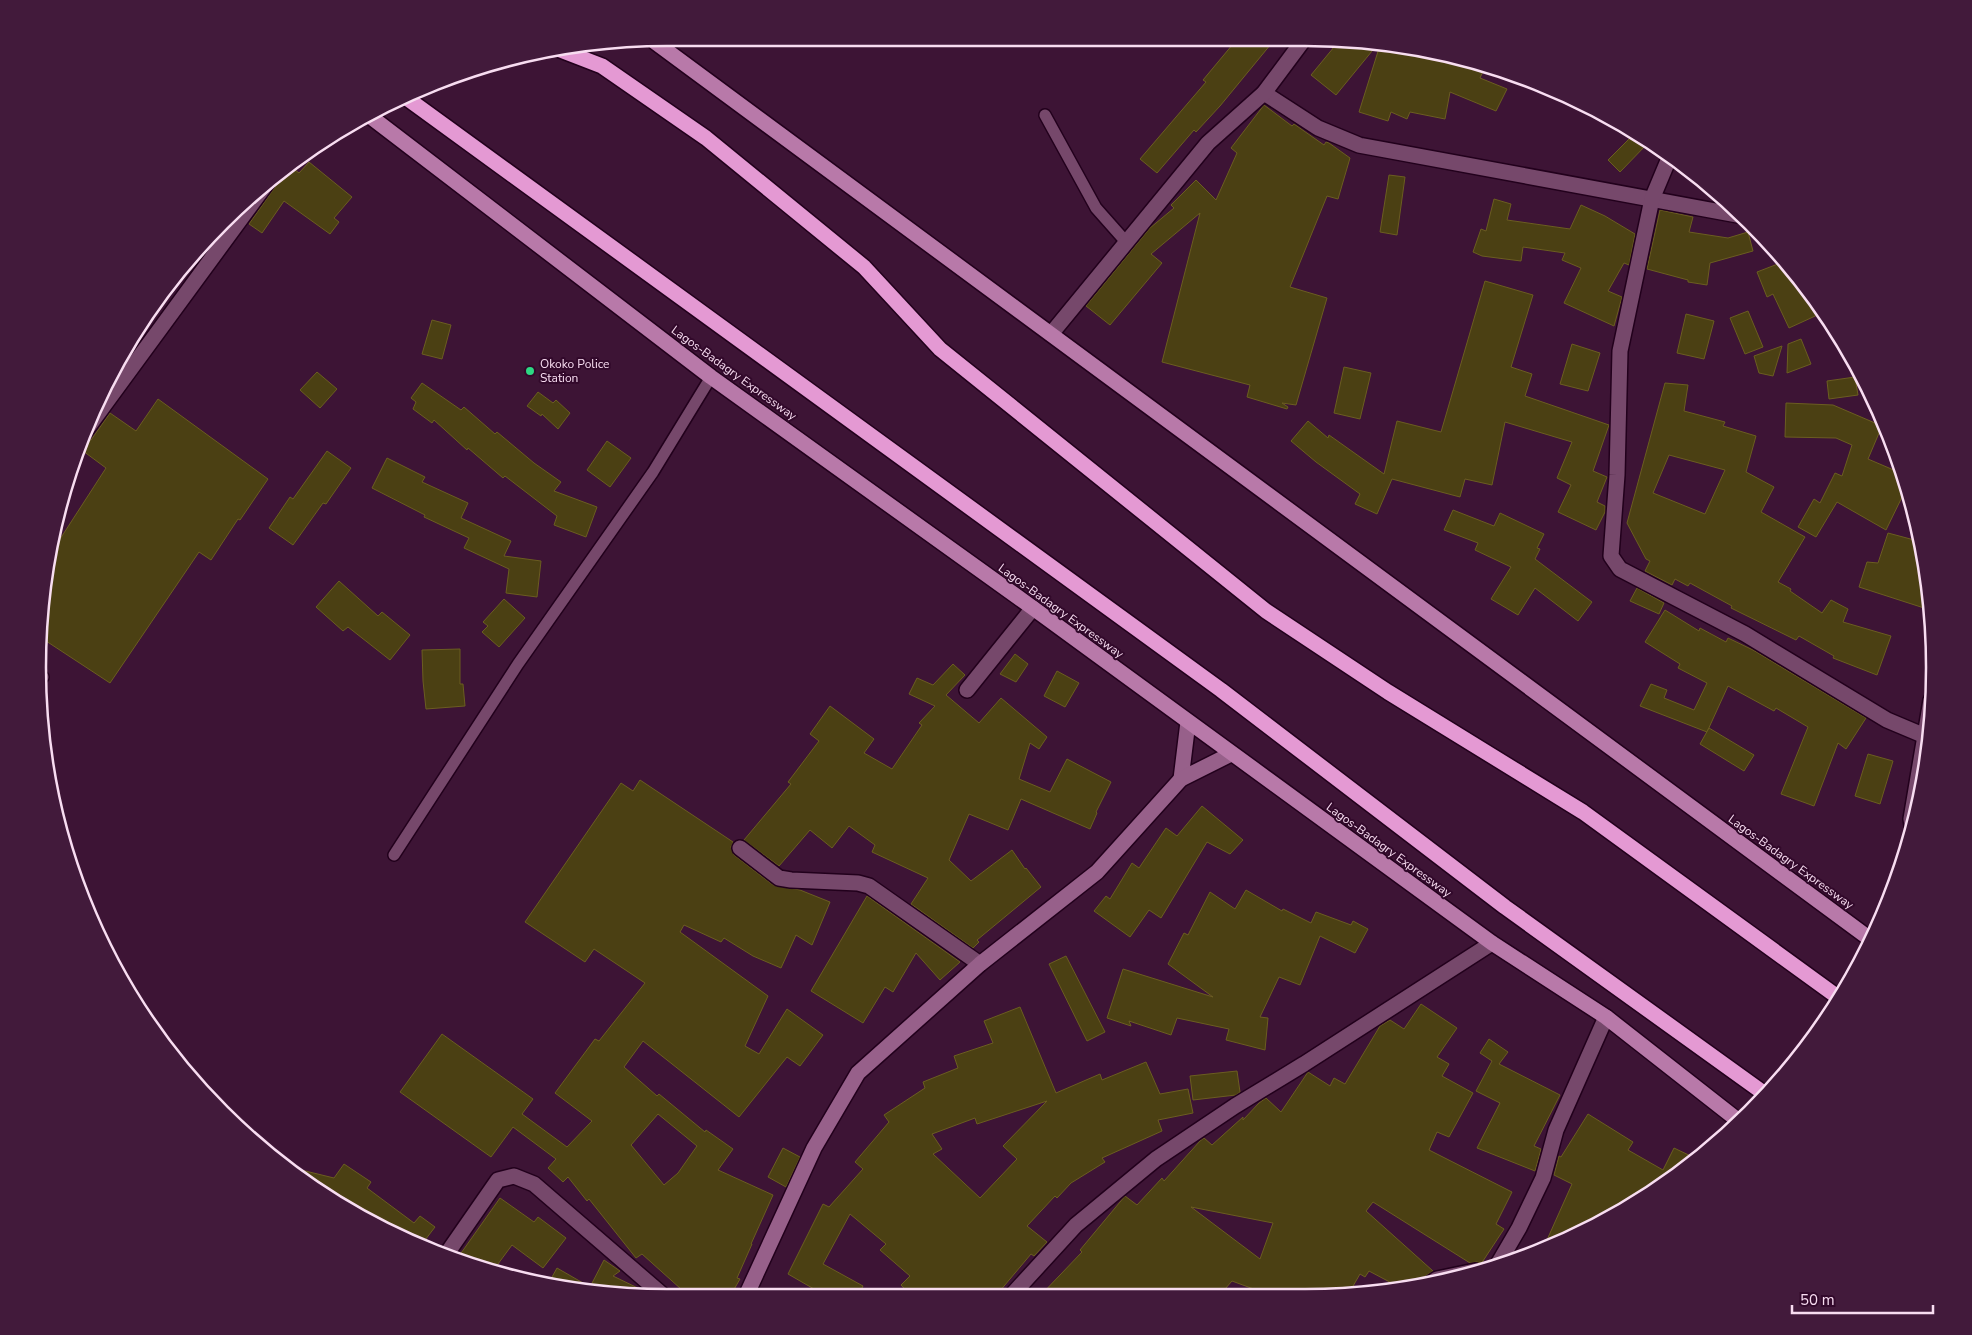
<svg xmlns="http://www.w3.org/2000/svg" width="1972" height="1335" font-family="'Nunito Sans',sans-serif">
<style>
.building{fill:#4b4013;stroke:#6b5d21;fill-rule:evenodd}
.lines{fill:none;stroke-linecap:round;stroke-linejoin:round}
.lane-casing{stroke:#22001c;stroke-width:14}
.street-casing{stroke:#22001c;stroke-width:18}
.secondary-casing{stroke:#22001c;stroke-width:18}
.primary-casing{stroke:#22001c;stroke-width:18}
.highway-casing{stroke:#22001c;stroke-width:18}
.lane{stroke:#76486b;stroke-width:11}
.street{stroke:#76486b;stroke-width:15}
.secondary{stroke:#97608a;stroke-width:15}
.primary{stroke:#b879a9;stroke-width:15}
.highway{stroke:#e499d3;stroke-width:15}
.poi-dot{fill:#2dd883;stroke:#32092b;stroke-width:2}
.labels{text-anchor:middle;stroke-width:4;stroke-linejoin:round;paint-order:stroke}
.poi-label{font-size:12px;fill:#f8ddf1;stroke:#32092b;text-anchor:start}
.street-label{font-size:12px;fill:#f8ddf1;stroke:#32092b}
.rim{fill:none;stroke:#f8ddf1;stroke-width:2.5}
</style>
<rect width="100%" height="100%" fill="#3d1435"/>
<!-- building -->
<g class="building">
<path d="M 1238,38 L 1263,38 L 1271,44 L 1220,106 L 1196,132 L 1194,130 L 1157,173 L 1140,159 L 1206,82 L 1203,80 Z"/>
<path d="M 1339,41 L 1377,45 L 1336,95 L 1311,75 Z"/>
<path d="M 1380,45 L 1427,50 L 1484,69 L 1480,78 L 1507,89 L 1496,111 L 1450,92 L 1445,119 L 1410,112 L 1407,119 L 1391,112 L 1388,121 L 1359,112 Z"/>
<path d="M 1264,105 L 1292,126 L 1294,124 L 1324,145 L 1326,142 L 1329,143 L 1350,158 L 1338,199 L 1327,196 L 1290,287 L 1327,298 L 1296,405 L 1282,403 L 1288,407 L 1287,409 L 1247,397 L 1250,385 L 1162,362 L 1200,213 L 1151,254 L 1162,263 L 1110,325 L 1086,306 L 1150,228 L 1174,208 L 1171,205 L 1196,180 L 1216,200 L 1237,153 L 1231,148 Z"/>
<path d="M 1634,134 L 1648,143 L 1620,172 L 1608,160 Z"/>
<path d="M 309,162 L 352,197 L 334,218 L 339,222 L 330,234 L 284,201 L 262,233 L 249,224 L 290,166 L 299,173 Z"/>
<path d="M 1389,175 L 1405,177 L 1397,235 L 1380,232 Z"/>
<path d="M 1494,199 L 1511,204 L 1507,220 L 1570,229 L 1581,205 L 1605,216 L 1635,234 L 1629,265 L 1624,263 L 1608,291 L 1622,297 L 1614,326 L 1564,303 L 1581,268 L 1562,260 L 1565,253 L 1523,247 L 1521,261 L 1482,256 L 1473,252 L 1481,229 L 1486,231 Z"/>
<path d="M 1660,210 L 1693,217 L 1689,232 L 1728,238 L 1748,232 L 1753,251 L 1710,263 L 1707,285 L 1688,282 L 1688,280 L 1647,269 Z"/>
<path d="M 1783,262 L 1824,312 L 1789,328 L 1773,294 L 1767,297 L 1757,272 Z"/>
<path d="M 1485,281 L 1533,295 L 1511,367 L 1532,374 L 1525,396 L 1609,425 L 1593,471 L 1607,477 L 1597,502 L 1605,506 L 1605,512 L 1596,530 L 1558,512 L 1571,485 L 1557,478 L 1572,442 L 1505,422 L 1492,485 L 1465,479 L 1460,497 L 1392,479 L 1377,514 L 1355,504 L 1360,494 L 1316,462 L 1291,441 L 1308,421 L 1328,438 L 1329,435 L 1384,474 L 1397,421 L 1441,432 Z"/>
<path d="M 1748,311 L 1763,347 L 1745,354 L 1730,318 Z"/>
<path d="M 1686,314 L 1714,321 L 1704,359 L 1677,353 Z"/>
<path d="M 432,320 L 451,325 L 442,359 L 422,354 Z"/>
<path d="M 1801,339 L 1811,364 L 1787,373 L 1788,344 Z"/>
<path d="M 1572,344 L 1600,353 L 1588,391 L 1560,384 Z"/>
<path d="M 1782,346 L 1773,376 L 1759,373 L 1754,356 Z"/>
<path d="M 1344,367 L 1371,373 L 1360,419 L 1334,413 Z"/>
<path d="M 317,372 L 337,389 L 320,408 L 300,390 Z"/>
<path d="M 1855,377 L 1858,395 L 1829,399 L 1827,381 Z"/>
<path d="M 422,383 L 461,410 L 464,407 L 495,434 L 497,432 L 534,463 L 561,482 L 554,491 L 597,507 L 586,537 L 554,525 L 557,516 L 505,476 L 503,478 L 468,448 L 467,450 L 434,420 L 432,423 L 413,409 L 416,402 L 411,398 Z"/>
<path d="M 1665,383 L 1688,385 L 1684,411 L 1725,422 L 1723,426 L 1756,436 L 1746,472 L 1774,487 L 1761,512 L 1805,537 L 1778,582 L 1791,589 L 1790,591 L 1822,613 L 1831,600 L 1848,609 L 1843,622 L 1891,636 L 1877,675 L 1833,658 L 1834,656 L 1799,636 L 1796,640 L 1731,608 L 1732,606 L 1690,583 L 1688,586 L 1675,579 L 1672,585 L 1645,571 L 1650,561 L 1646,559 L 1627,523 ZM 1669,455 L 1725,470 L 1705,514 L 1653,493 Z"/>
<path d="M 538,392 L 553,403 L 556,400 L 570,413 L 558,429 L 542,414 L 541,416 L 527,406 Z"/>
<path d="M 158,399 L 268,479 L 240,520 L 238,519 L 211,560 L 199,552 L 110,683 L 40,637 L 39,626 L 51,553 L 106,468 L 79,448 L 83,443 L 91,440 L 110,413 L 136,431 Z"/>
<path d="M 1786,403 L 1833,405 L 1882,426 L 1868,459 L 1896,471 L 1904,493 L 1886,530 L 1837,502 L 1816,537 L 1798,527 L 1814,499 L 1820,503 L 1835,473 L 1842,476 L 1852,445 L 1836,438 L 1785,437 Z"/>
<path d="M 607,441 L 631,458 L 610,487 L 587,470 Z"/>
<path d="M 327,451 L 351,468 L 326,504 L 323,503 L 293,545 L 269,528 L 290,497 L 293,499 Z"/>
<path d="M 387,458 L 425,477 L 422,482 L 468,503 L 461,518 L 511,541 L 504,556 L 541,561 L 537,597 L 506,593 L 509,569 L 464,548 L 469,538 L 424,517 L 425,515 L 372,488 Z"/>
<path d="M 1453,510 L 1494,526 L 1500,513 L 1544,534 L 1537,548 L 1540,549 L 1535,559 L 1592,602 L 1578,621 L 1535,588 L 1518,615 L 1491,599 L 1511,567 L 1475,550 L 1478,543 L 1444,530 Z"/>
<path d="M 1888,533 L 1918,541 L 1922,553 L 1926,586 L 1924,608 L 1859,587 L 1867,562 L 1878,563 Z"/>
<path d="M 339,581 L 378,616 L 382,612 L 410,635 L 390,660 L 348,627 L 343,631 L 316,607 Z"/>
<path d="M 1637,588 L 1664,603 L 1659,614 L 1630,601 Z"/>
<path d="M 504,599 L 525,618 L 499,647 L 482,632 L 488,626 L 483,622 Z"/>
<path d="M 1665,610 L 1699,631 L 1700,628 L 1726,642 L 1728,638 L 1753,650 L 1866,718 L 1846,749 L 1838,743 L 1814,806 L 1781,794 L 1808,727 L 1776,708 L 1774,711 L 1728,686 L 1707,732 L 1640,706 L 1651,684 L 1667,690 L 1664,698 L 1694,710 L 1707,683 L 1678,668 L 1680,664 L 1645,642 Z"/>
<path d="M 460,649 L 460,684 L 463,684 L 465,706 L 426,709 L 423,681 L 422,650 Z"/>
<path d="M 1015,654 L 1028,664 L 1016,682 L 1000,674 Z"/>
<path d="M 953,664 L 965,675 L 946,695 L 979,723 L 1001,698 L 1047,737 L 1039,749 L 1030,743 L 1019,779 L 1050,792 L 1067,759 L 1111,782 L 1096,812 L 1097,813 L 1090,829 L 1021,799 L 1008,830 L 969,814 L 949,860 L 971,881 L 1012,850 L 1025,869 L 1026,868 L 1041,887 L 977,940 L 979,942 L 973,948 L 911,904 L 928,878 L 872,852 L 875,845 L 849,826 L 832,848 L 810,830 L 779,866 L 744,840 L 791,784 L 788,782 L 819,741 L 810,734 L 830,706 L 874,739 L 864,753 L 892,769 L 922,725 L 919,723 L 935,706 L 909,694 L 917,678 L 933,685 Z"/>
<path d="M 1057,671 L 1079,683 L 1065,707 L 1044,696 Z"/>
<path d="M 1709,728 L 1754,755 L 1744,771 L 1700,744 Z"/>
<path d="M 1868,754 L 1893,761 L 1880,804 L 1855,796 Z"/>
<path d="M 640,780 L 733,842 L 731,847 L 734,855 L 773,885 L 800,890 L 830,902 L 812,945 L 796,935 L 781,968 L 753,956 L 724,938 L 721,942 L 684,925 L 680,932 L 768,996 L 745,1046 L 759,1054 L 787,1009 L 823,1035 L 800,1066 L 787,1057 L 739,1117 L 643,1041 L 624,1067 L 657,1096 L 659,1094 L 705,1132 L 706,1130 L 733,1149 L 718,1170 L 773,1195 L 751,1244 L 752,1244 L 737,1278 L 740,1279 L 729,1298 L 691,1298 L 642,1254 L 636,1258 L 589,1199 L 587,1201 L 568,1177 L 563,1182 L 548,1168 L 556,1159 L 513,1127 L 491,1157 L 400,1092 L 442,1034 L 533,1099 L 522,1114 L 567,1147 L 592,1121 L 555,1093 L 595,1039 L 599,1041 L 645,983 L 594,949 L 585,962 L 525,922 L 621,783 L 633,791 ZM 658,1114 L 697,1146 L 678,1173 L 664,1185 L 631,1145 Z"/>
<path d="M 1202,806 L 1243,840 L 1230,854 L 1207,842 L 1161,918 L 1149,910 L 1130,937 L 1094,911 L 1106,896 L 1110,899 L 1132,863 L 1139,868 L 1166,828 L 1177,836 Z"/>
<path d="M 1246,890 L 1282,911 L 1283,909 L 1311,923 L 1316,912 L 1351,925 L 1353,921 L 1368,929 L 1355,953 L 1320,936 L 1300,985 L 1279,977 L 1260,1017 L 1268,1018 L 1265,1050 L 1226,1040 L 1229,1029 L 1177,1018 L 1171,1035 L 1129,1021 L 1131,1026 L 1107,1018 L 1123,969 L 1213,997 L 1168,964 L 1184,933 L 1188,935 L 1210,892 L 1235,909 Z"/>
<path d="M 867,896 L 960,962 L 940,980 L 916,953 L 893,992 L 885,987 L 863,1023 L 811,991 Z"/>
<path d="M 1066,956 L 1105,1032 L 1087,1041 L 1049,964 Z"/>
<path d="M 1421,1004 L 1457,1028 L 1437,1057 L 1449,1064 L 1442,1076 L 1473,1093 L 1449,1137 L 1437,1132 L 1429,1150 L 1512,1192 L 1496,1224 L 1504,1229 L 1481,1264 L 1477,1262 L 1470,1263 L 1373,1202 L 1366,1211 L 1433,1271 L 1422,1278 L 1419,1286 L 1401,1288 L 1369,1271 L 1365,1277 L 1360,1274 L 1349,1293 L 1304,1298 L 1278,1298 L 1232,1281 L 1217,1298 L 1038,1298 L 1082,1252 L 1080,1250 L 1125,1196 L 1137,1205 L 1162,1178 L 1164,1181 L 1200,1141 L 1204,1138 L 1212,1145 L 1243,1117 L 1243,1120 L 1259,1103 L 1266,1098 L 1281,1112 L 1308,1072 L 1330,1086 L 1334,1078 L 1345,1084 L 1380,1026 L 1390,1020 L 1404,1029 ZM 1191,1207 L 1273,1223 L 1260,1259 Z"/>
<path d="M 1020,1007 L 1056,1093 L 1100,1074 L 1102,1080 L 1146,1062 L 1160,1094 L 1188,1089 L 1193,1113 L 1158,1120 L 1162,1131 L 1102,1158 L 1105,1162 L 1071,1183 L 1057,1198 L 1055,1196 L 1027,1226 L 1047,1242 L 1034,1256 L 1031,1254 L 994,1298 L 913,1298 L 901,1285 L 910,1276 L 880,1250 L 886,1244 L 850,1214 L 823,1264 L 863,1286 L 857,1298 L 812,1298 L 817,1291 L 814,1289 L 788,1274 L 823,1204 L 829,1207 L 863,1169 L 855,1162 L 889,1122 L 884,1115 L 925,1088 L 923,1082 L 958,1068 L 954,1056 L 993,1043 L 984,1021 ZM 1047,1101 L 1003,1146 L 1017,1159 L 980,1198 L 933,1154 L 942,1149 L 932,1134 L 975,1118 L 977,1124 Z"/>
<path d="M 1489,1039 L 1508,1052 L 1499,1064 L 1560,1095 L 1534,1146 L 1541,1149 L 1535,1171 L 1477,1148 L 1500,1103 L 1476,1091 L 1492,1061 L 1480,1053 Z"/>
<path d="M 1237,1071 L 1240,1092 L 1236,1095 L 1193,1100 L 1190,1076 Z"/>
<path d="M 1588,1114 L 1633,1142 L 1628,1150 L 1663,1170 L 1674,1148 L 1695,1158 L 1655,1191 L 1542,1251 L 1572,1184 L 1554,1175 L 1559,1156 L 1561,1157 Z"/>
<path d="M 783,1148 L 800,1157 L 786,1187 L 768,1177 Z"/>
<path d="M 344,1164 L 371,1182 L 367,1188 L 414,1223 L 420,1216 L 435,1227 L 422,1244 L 409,1239 L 387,1223 L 383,1229 L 288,1170 L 289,1167 L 334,1178 Z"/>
<path d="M 500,1198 L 534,1222 L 538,1217 L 566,1238 L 543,1268 L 512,1245 L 495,1268 L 459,1256 Z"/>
<path d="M 604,1260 L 620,1271 L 613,1276 L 644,1291 L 649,1296 L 547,1286 L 557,1268 L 590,1287 Z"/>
</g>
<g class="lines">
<!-- lane casing -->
<g class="lane-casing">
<g id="lane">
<path d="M 1045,115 L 1096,208 L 1127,243"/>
<path d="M 42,677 L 43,677"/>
<path d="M 394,855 L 518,664 L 653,472 L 711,377"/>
</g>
</g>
<!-- street casing -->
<g class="street-casing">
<g id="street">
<path d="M 1264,93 L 1318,128 L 1359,145 L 1743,216"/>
<path d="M 1670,156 L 1652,199 L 1620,351 L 1617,475 L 1611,556 L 1620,569 L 1745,634 L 1887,720 L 1925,736"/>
<path d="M 1051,334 L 1208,143 L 1264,93 L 1305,38"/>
<path d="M 83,434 L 267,183"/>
<path d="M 967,690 L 1033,608"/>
<path d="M 1912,825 L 1911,819 L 1931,700"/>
<path d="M 740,848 L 779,878 L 791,880 L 858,883 L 869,886 L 980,964"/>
<path d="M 448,1252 L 498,1180 L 514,1176 L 534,1184 L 665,1297"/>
<path d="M 1498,1264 L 1519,1228 L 1543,1178 L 1556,1130 L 1606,1017"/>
<path d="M 1428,1285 L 1437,1279 L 1475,1271"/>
<path d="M 1009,1298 L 1076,1225 L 1156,1159 L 1235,1106 L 1304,1064 L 1492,943"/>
</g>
</g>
<!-- secondary casing -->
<g class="secondary-casing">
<g id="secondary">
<path d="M 1181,779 L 1188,722"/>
<path d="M 745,1298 L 814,1148 L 858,1073 L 980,964 L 1097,872 L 1181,779 L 1231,754"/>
</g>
</g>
<!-- primary casing -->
<g class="primary-casing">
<g id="primary">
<path d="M 655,42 L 1870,939"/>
<path d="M 371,117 L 711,377 L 1033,608 L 1492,943 L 1606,1017 L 1740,1122"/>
</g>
</g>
<!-- highway casing -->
<g class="highway-casing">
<g id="highway">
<path d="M 558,49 L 602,66 L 706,138 L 864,267 L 940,349 L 1266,611 L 1388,692 L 1583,812 L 1839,998"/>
<path d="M 408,99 L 1221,690 L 1505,907 L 1765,1094"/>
</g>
</g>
<!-- lane -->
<use href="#lane" class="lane"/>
<!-- street -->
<use href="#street" class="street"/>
<!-- secondary -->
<use href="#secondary" class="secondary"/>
<!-- primary -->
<use href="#primary" class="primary"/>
<!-- highway -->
<use href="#highway" class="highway"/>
</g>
<!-- markers -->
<circle class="poi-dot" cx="530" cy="371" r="5"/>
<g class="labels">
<!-- poi labels -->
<g class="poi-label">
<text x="540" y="368">Okoko Police<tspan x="540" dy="14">Station</tspan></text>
</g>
<!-- street labels -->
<g class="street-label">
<text transform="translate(734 373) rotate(36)" y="4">Lagos-Badagry Expressway</text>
<text transform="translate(1061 611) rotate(36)" y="4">Lagos-Badagry Expressway</text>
<text transform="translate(1389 850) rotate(36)" y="4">Lagos-Badagry Expressway</text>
<text transform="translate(1791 862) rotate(36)" y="4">Lagos-Badagry Expressway</text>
</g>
</g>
<!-- crop -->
<path d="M0 0H1972V1335H0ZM667 46H1305A621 621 0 0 1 1926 667V668A621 621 0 0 1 1305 1289H667A621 621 0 0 1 46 668V667A621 621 0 0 1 667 46Z" fill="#421a3b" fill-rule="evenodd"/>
<path class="rim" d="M667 46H1305A621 621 0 0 1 1926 667V668A621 621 0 0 1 1305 1289H667A621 621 0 0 1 46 668V667A621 621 0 0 1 667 46Z"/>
<!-- scale -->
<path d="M1792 1305v8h141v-8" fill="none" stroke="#f8ddf1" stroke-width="2.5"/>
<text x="1800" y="1305" font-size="15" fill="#f8ddf1" stroke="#32092b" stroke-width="4" paint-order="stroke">50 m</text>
</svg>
